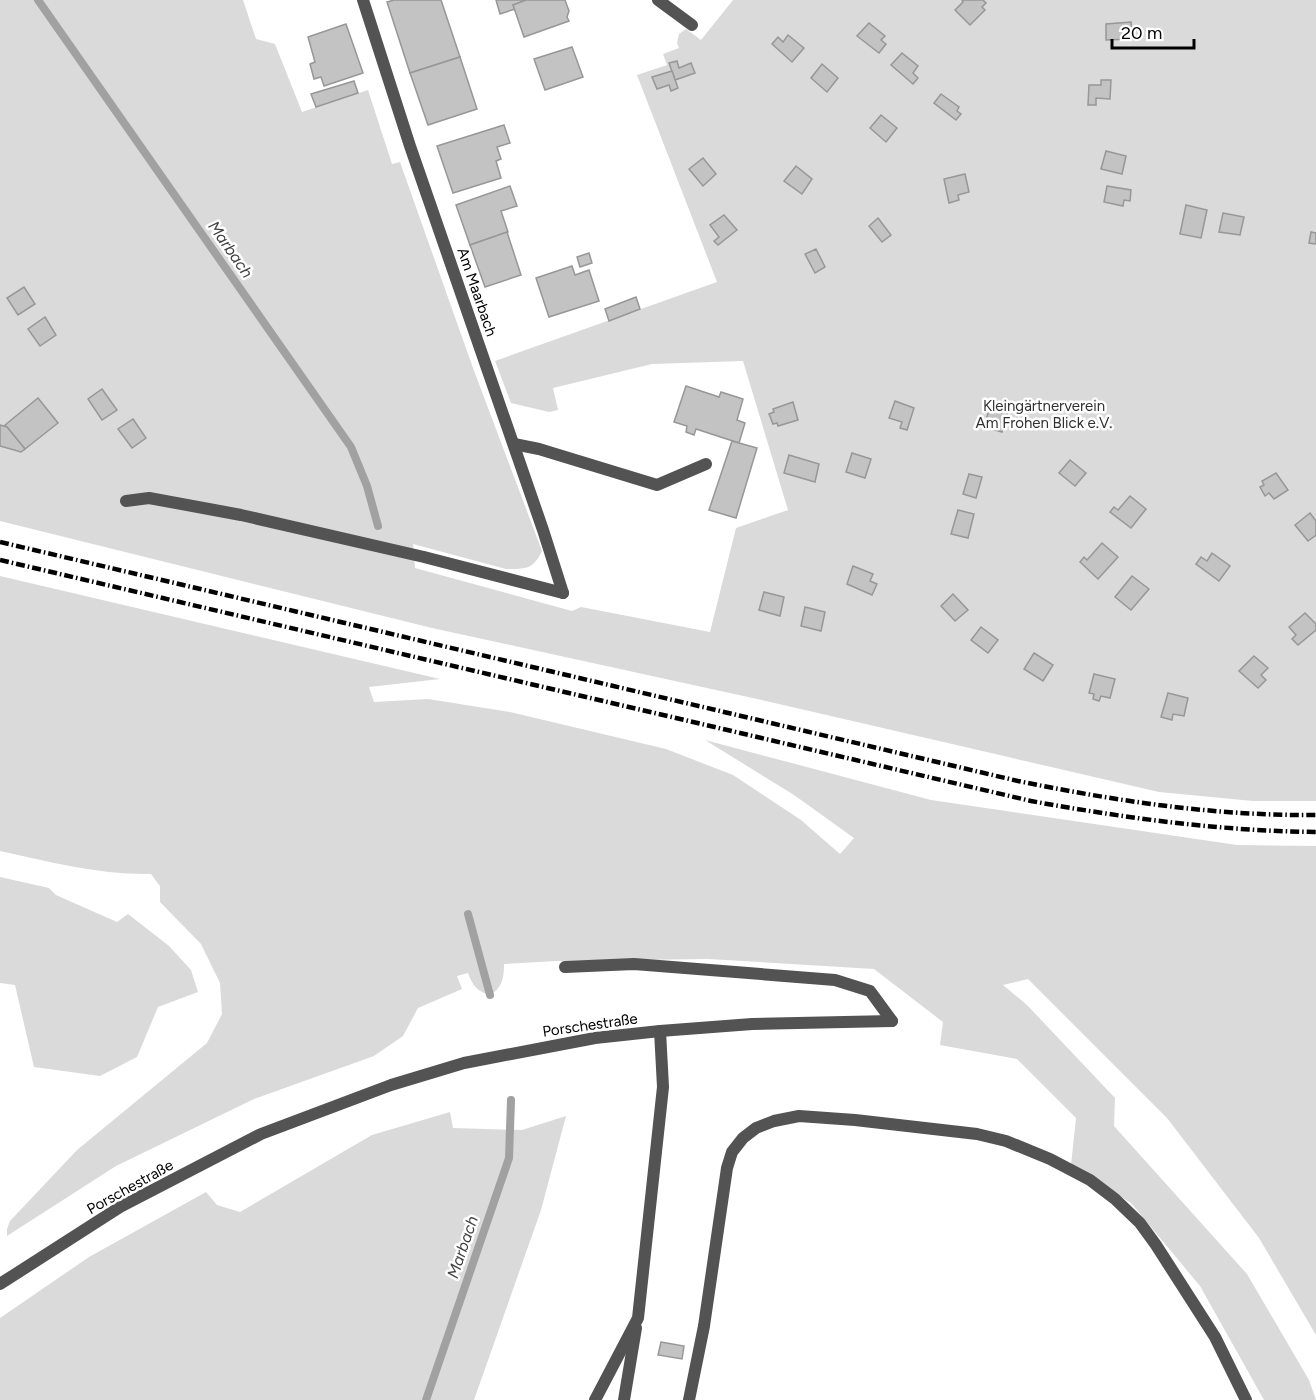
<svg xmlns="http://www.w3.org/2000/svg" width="1316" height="1400" font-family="Figtree,sans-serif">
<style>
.green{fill:#dadada}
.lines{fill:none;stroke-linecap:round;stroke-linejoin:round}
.stream{stroke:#a1a1a1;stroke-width:8}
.building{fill:#c3c3c3;stroke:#979797;stroke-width:1.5}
.lane{stroke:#535353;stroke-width:12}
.street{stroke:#535353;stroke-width:12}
.rail{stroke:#000;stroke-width:4.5;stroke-dasharray:9 3 1.5 3;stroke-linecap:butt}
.labels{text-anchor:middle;stroke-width:5;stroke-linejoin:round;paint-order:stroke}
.street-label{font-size:15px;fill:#000;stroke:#fff}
.park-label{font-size:15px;fill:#313131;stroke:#fff}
.water-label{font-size:16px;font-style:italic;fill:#424242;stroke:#fff}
</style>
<rect width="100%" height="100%" fill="#fff"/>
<!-- green -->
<g class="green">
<path d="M 0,0 L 243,0 L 256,39 L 275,44 L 302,112 L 368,90 L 392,164 L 400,162 L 473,368 L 542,551 C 533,570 525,569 506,569 L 413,544 L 415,568 L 572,611 L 581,607 L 710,632 L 736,528 L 788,510 L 743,361 L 652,364 L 553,388 L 558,410 L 549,412 L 511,403 L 495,361 L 717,282 L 637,75 L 667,65 L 663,54 L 679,48 L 677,43 L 679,34 L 686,29 L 701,40 L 733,0 L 1316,0 L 1316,801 L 1253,801 L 1159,792 L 766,701 L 432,628 L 0,521 Z"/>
<path d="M 0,576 L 440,679 L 369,687 L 374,702 L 428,699 L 510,712 L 666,749 L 733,775 L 801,820 L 840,854 L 854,838 L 794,795 L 705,740 L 931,800 L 1237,845 L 1316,846 L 1316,1335 L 1259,1238 L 1167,1118 L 1028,979 L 1003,985 L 1027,1005 L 1115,1098 L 1114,1126 L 1247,1274 L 1309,1380 L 1316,1400 L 1264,1400 L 1200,1286 L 1131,1203 L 1071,1165 L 1076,1118 L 1017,1059 L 940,1045 L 943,1022 L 874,969 L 708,959 L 557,961 L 504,964 C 504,978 502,988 490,995 C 478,992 472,985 468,973 L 457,976 L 462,989 L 418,1008 L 403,1036 L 374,1056 L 254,1099 L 116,1166 L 7,1236 L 7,1229 L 10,1221 L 77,1150 L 207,1043 L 222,1014 L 220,983 L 201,944 L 160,902 L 160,886 L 151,874 C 100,875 50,862 0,851 Z"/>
<path d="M 0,877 L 49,888 L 56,895 L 117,922 L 128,914 L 169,946 L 191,970 L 198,992 L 158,1007 L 137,1057 L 100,1076 L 34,1067 L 15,985 L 0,983 Z"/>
<path d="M 450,1112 L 453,1128 L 522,1130 L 566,1116 L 541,1210 L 474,1400 L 0,1400 L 0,1318 L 89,1257 L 206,1192 L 217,1205 L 240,1212 L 372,1135 Z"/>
</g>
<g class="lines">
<!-- stream -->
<g class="stream">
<path d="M 38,0 L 351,447 L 367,486 L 378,526"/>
<path d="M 468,914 L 490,995"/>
<path d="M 426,1400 L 509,1158 L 511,1100"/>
</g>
</g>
<!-- building -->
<g class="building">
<path d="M 394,0 L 441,0 L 460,57 L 410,73 L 387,2 Z"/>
<path d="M 496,0 L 524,0 L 525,1 L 513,5 L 515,9 L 500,14 Z"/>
<path d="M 565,0 L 569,11 L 567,17 L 569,21 L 524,37 L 513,5 L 526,0 Z"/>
<path d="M 962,0 L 983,0 L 986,3 L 982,7 L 985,10 L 970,25 L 955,10 L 963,2 Z"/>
<path d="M 1131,22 L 1132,39 L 1106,40 L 1106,24 Z"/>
<path d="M 869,23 L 885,36 L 881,40 L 886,44 L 879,53 L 857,36 Z"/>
<path d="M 346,24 L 363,73 L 324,86 L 321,77 L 314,79 L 310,64 L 315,62 L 308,37 Z"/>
<path d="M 788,35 L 804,48 L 792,62 L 772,44 L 778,37 L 783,42 Z"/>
<path d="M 572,47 L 583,77 L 545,90 L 534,59 Z"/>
<path d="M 902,53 L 918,66 L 913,73 L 918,78 L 913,84 L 891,65 Z"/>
<path d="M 460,57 L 477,109 L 428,125 L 410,73 Z"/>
<path d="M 677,61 L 679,68 L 691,63 L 695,73 L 675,80 L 669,63 Z"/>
<path d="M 822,64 L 838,78 L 827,92 L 811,78 Z"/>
<path d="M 672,71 L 678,88 L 671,91 L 669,85 L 657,89 L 652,77 Z"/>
<path d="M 1101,80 L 1111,80 L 1110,99 L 1096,98 L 1096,105 L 1088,105 L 1089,85 L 1101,85 Z"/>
<path d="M 354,81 L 358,93 L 316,107 L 311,94 Z"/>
<path d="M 941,94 L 959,107 L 957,111 L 961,114 L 956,120 L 934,103 Z"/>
<path d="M 881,115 L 897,128 L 886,142 L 870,128 Z"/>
<path d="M 504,125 L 510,143 L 497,147 L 501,159 L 496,161 L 501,178 L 453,193 L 437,146 Z"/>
<path d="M 1106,151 L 1126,156 L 1122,174 L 1101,169 Z"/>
<path d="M 703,158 L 716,174 L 703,186 L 689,169 Z"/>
<path d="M 796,166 L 812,179 L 802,194 L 784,181 Z"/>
<path d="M 965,174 L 969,192 L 958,195 L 959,200 L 949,203 L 944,179 Z"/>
<path d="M 510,186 L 517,206 L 501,211 L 508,232 L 470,245 L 456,205 Z"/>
<path d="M 1107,186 L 1131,190 L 1130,201 L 1124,200 L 1123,206 L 1104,202 Z"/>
<path d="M 1186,205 L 1207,210 L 1201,238 L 1180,234 Z"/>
<path d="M 1223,213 L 1244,217 L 1240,235 L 1219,232 Z"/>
<path d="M 724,215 L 737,230 L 718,245 L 714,241 L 719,237 L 710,225 Z"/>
<path d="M 878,218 L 891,235 L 882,242 L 869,226 Z"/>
<path d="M 507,232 L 521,275 L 485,287 L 470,245 Z"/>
<path d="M 1311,232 L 1316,233 L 1316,244 L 1309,243 Z"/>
<path d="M 816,249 L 825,267 L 815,273 L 805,254 Z"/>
<path d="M 589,253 L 592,263 L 580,267 L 577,257 Z"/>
<path d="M 572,266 L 575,275 L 589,270 L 599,301 L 549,317 L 536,278 Z"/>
<path d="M 24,287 L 35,304 L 18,315 L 7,298 Z"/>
<path d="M 636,297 L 640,309 L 609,321 L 605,309 Z"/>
<path d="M 45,317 L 56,335 L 40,346 L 28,329 Z"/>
<path d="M 686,386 L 719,397 L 721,392 L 743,399 L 737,420 L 745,423 L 739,443 L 696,429 L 694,435 L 686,432 L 687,426 L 674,422 Z"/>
<path d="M 102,389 L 117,410 L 102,420 L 88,399 Z"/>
<path d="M 38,398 L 58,423 L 25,449 L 5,425 Z"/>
<path d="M 895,401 L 914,408 L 907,430 L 900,428 L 902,422 L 889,418 Z"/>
<path d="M 793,402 L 798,420 L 778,426 L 777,423 L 773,424 L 769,414 L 774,412 L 773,409 Z"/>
<path d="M 990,406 L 1008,411 L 1002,432 L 984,427 Z"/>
<path d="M 133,419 L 146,438 L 132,448 L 118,429 Z"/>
<path d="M 0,425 L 7,427 L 25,449 L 21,452 L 0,446 Z"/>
<path d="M 732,441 L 757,448 L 736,518 L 709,510 Z"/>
<path d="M 852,453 L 871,459 L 865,478 L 846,472 Z"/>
<path d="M 789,455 L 819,464 L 815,482 L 784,473 Z"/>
<path d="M 1070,460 L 1086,473 L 1075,486 L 1059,473 Z"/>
<path d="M 1276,473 L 1288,490 L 1274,499 L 1269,493 L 1265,496 L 1260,487 L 1264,485 L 1262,481 Z"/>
<path d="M 969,474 L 982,477 L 976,498 L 963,494 Z"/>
<path d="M 1130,496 L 1146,509 L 1131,528 L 1110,512 L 1114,507 L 1118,510 Z"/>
<path d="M 958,510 L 974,514 L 968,538 L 951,534 Z"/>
<path d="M 1310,513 L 1316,521 L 1316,535 L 1308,541 L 1295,525 Z"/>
<path d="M 1102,543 L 1118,557 L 1098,579 L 1080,562 L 1084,557 L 1087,560 Z"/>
<path d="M 1212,553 L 1230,566 L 1219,581 L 1196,564 L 1201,557 L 1207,561 Z"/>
<path d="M 853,566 L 873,574 L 870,581 L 877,584 L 872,595 L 847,584 Z"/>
<path d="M 1132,576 L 1149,589 L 1131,610 L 1115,597 Z"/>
<path d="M 764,592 L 784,597 L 780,616 L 759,610 Z"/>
<path d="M 953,594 L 968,610 L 955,621 L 941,606 Z"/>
<path d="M 805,607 L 825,612 L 821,631 L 801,626 Z"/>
<path d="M 1305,613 L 1316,624 L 1316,630 L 1298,645 L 1292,639 L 1296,635 L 1289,627 Z"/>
<path d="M 981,627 L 998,640 L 988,653 L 971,640 Z"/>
<path d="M 1034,653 L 1053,665 L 1043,681 L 1024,669 Z"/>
<path d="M 1254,656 L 1268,668 L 1261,675 L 1266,680 L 1258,688 L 1239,671 Z"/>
<path d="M 1094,674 L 1115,679 L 1110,698 L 1101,696 L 1099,701 L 1093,699 L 1094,694 L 1089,693 Z"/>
<path d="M 1168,693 L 1188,698 L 1184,716 L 1173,714 L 1172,720 L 1161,717 Z"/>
<path d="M 661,1342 L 684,1346 L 682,1359 L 658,1355 Z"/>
</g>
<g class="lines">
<!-- lane -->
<g class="lane">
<path d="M 514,444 L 539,449 L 657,485 L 706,464"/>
<path d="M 126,501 L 149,498 L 241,515 L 424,557 L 563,593"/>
<path d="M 565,967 L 634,964 L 835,980 L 870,991 L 892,1021"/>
<path d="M 595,1400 L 638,1318 L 663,1087 L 660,1031"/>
<path d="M 624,1400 L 636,1328"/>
<path d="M 689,1400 L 704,1326 L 727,1168 L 732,1152 L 743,1138 L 756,1128 L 774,1121 L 799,1116 L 855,1120 L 977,1134 L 1006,1141 L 1050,1159 L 1090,1180 L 1115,1199 L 1140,1223 L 1156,1245 L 1215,1337 L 1246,1400"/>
</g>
<!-- street -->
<g class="street">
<path d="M 363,0 L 410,146 L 543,530 L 563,593"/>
<path d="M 658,0 L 692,25"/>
<path d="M 0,1284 L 120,1207 L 261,1134 L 391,1085 L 464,1063 L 595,1038 L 660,1031 L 752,1024 L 892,1021"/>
</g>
<!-- rail -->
<g class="rail">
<path d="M 0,542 L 1018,781 C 1116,801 1215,816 1316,815"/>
<path d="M 0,560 L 1031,801 C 1125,818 1220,831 1316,832"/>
</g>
</g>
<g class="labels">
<!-- street labels -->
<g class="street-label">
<text transform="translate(477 292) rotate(71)" y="5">Am Maarbach</text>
<text transform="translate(590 1025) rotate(-8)" y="5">Porschestraße</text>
<text transform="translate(130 1187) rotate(-29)" y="5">Porschestraße</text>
</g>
<!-- park labels -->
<g class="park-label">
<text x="1044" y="411">Kleingärtnerverein<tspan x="1044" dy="17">Am Frohen Blick e.V.</tspan></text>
</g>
<!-- water labels -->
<g class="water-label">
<text transform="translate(231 249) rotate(55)" y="6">Marbach</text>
<text transform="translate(462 1247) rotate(-71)" y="6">Marbach</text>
</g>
</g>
<!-- scale -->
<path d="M1112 39v9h82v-9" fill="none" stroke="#000000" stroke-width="3"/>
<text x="1121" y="39" font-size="18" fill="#000000" stroke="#ffffff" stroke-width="4.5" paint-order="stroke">20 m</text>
</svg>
